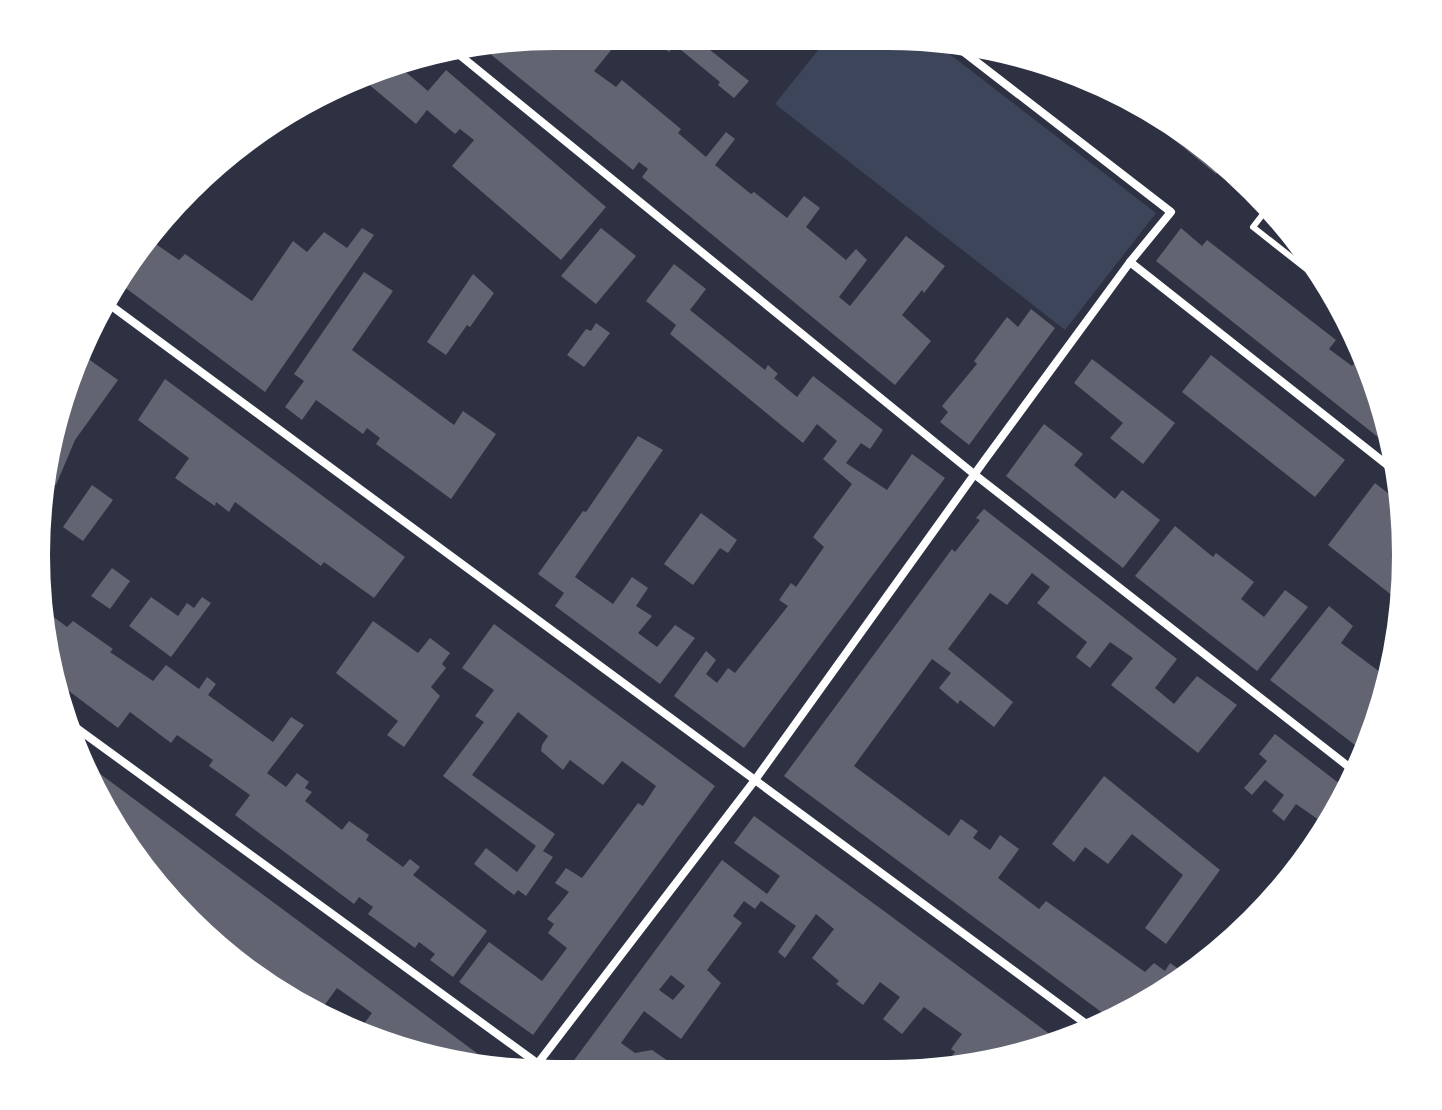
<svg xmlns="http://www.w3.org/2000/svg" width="1442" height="1110" font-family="'Exo 2',sans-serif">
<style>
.green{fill:#3c4559}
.building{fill:#626471;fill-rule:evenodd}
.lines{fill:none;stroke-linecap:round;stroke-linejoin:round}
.service{stroke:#fff;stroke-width:6}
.minor{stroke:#fff;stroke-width:8}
.rim{fill:none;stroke:#fff;stroke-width:4}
</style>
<rect width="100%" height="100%" fill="#2d3142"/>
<!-- green -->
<path class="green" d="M 830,35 L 926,36 L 1156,213 L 1065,330 L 775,104 Z"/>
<!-- building -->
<g class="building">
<path d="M 555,34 L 576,34 L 590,45 L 598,37 L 612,49 L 594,71 L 616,87 L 622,80 L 681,129 L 678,133 L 706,157 L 726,132 L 735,139 L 715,165 L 751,194 L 754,192 L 787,218 L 804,196 L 820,208 L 806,227 L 846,260 L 856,249 L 867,260 L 839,297 L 850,306 L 906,236 L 945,266 L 924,293 L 922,290 L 902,315 L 931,341 L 895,385 L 642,177 L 648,169 L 639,162 L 633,170 L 478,44 Z"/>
<path d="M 660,34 L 690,34 L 749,81 L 734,98 L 718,85 L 720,82 L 675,45 L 669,52 L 655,41 Z"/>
<path d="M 394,62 L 428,91 L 446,70 L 606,207 L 561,260 L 452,166 L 474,140 L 460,129 L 455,134 L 427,110 L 416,124 L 360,77 Z"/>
<path d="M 1133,106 L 1204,141 L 1224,163 L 1216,174 Z"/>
<path d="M 362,228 L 374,235 L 265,392 L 115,280 L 147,238 L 179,260 L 185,254 L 252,301 L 293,241 L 307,252 L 324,232 L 347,248 Z"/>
<path d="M 601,228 L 636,256 L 596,304 L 561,276 Z"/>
<path d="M 1181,228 L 1202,246 L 1207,240 L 1336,340 L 1329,349 L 1352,366 L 1366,351 L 1398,453 L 1156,261 Z"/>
<path d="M 674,264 L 706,289 L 690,310 L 765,370 L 768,365 L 778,374 L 774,378 L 797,397 L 813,376 L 883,430 L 870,449 L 861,443 L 846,463 L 887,490 L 912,454 L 945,478 L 744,748 L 674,696 L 706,651 L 716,660 L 706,674 L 717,683 L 728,668 L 735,673 L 788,606 L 779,600 L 791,583 L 796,587 L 824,547 L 813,537 L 852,484 L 823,459 L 837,441 L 817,424 L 803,443 L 670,334 L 676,325 L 646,301 Z"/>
<path d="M 364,272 L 393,291 L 352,350 L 454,425 L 463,411 L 496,434 L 451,499 L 376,444 L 380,438 L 367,428 L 363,434 L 316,400 L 302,420 L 285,407 L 304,381 L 294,374 Z"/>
<path d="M 473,274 L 494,293 L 470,327 L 467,325 L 446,355 L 427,342 Z"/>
<path d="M 1031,309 L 1055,328 L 969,445 L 940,422 L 948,412 L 942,406 L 977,364 L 974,361 L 1007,317 L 1018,327 Z"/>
<path d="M 596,323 L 610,333 L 584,367 L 567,355 L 586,329 L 591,331 Z"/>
<path d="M 80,353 L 118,380 L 75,440 L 56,485 L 47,483 L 42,491 L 52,421 Z"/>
<path d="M 1211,355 L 1345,460 L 1315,497 L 1182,392 Z"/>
<path d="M 1092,359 L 1175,423 L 1143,464 L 1110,438 L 1123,423 L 1074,383 Z"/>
<path d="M 165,379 L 405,557 L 374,598 L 324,562 L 321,566 L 235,502 L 229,512 L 216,502 L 215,506 L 175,478 L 189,458 L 138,420 Z"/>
<path d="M 1044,424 L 1083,454 L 1074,465 L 1115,499 L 1122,490 L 1160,520 L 1123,568 L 1006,476 Z"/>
<path d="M 638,436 L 663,450 L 575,577 L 613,604 L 632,577 L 648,588 L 636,606 L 652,616 L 638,633 L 657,647 L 675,625 L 695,638 L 660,684 L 555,606 L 564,593 L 538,574 L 583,511 L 586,512 Z"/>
<path d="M 1375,483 L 1403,505 L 1408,555 L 1403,604 L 1328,545 Z"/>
<path d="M 92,485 L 113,500 L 83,541 L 63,527 Z"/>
<path d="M 984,509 L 1177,659 L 1155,688 L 1174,704 L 1197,676 L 1237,705 L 1198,753 L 1111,685 L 1133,658 L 1110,642 L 1090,668 L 1076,657 L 1087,642 L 1037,603 L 1050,587 L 1032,573 L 1007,605 L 990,593 L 948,649 L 1013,702 L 994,727 L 960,700 L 958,704 L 939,688 L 951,673 L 932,659 L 854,766 L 949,836 L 961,819 L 978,831 L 973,838 L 990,850 L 1000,835 L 1019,849 L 998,878 L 1039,909 L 1046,901 L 1145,972 L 1154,963 L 1165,971 L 1170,963 L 1190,977 L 1176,988 L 1112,1020 L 784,776 L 952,549 L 955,552 L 980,520 L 976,518 Z"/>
<path d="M 701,513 L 737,540 L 728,553 L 720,548 L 693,585 L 664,564 Z"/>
<path d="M 1175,526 L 1213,557 L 1216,553 L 1254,582 L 1241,599 L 1264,617 L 1285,590 L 1308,607 L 1257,671 L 1135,576 Z"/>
<path d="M 112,568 L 130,581 L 110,609 L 91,596 Z"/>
<path d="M 151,597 L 178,616 L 187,603 L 194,608 L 202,597 L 211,603 L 171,657 L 129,626 Z"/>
<path d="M 1329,606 L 1353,626 L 1341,643 L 1384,675 L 1374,687 L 1386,697 L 1368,755 L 1270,680 Z"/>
<path d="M 43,609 L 67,627 L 73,621 L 113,649 L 110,652 L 153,681 L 166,665 L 199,689 L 207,677 L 216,684 L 208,695 L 273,742 L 291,717 L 304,725 L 267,773 L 286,787 L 297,773 L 309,782 L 305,788 L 312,792 L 305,801 L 342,830 L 349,821 L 369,835 L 366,840 L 403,867 L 410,859 L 420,867 L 413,875 L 487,931 L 453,977 L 430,960 L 435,954 L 419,942 L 415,948 L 368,914 L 373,907 L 359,897 L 354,904 L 235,815 L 250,795 L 209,766 L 213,760 L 177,735 L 171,743 L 130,712 L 118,728 L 57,682 L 63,674 L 52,665 Z"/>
<path d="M 373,621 L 418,653 L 430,638 L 450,653 L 442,664 L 446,668 L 431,687 L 440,696 L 404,747 L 387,735 L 398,721 L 336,673 Z"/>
<path d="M 494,624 L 715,786 L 533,1035 L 459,982 L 489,942 L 542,981 L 567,948 L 548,933 L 554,924 L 547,919 L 569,892 L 555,883 L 566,868 L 582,878 L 638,803 L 643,806 L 656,786 L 622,761 L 603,785 L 570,760 L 563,770 L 541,751 L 542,745 L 548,736 L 518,712 L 472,775 L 555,834 L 543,851 L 553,857 L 526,896 L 518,890 L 514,895 L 474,864 L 486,848 L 517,872 L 536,846 L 443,776 L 484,722 L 475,716 L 494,690 L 462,668 Z"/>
<path d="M 1275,734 L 1349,791 L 1329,827 L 1296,804 L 1284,821 L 1272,811 L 1284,795 L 1265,780 L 1252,795 L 1244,788 L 1267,761 L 1259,754 Z"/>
<path d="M 80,759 L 501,1071 L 487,1071 L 387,1048 L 360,1029 L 372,1013 L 337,988 L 318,1014 L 308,1009 L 312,1003 L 190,913 L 184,921 L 162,893 L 167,886 L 137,863 L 122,844 Z"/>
<path d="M 1104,776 L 1220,870 L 1166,944 L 1145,928 L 1183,875 L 1132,834 L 1108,864 L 1085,847 L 1074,862 L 1052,844 Z"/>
<path d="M 754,816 L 888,914 L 1063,1044 L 1055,1048 L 955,1072 L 940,1072 L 955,1052 L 951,1049 L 962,1034 L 924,1007 L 902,1034 L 883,1019 L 900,997 L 880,982 L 863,1005 L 836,984 L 839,981 L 812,958 L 834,929 L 816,914 L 785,958 L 778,952 L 796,926 L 761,901 L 755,909 L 744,901 L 733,916 L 742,923 L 707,970 L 721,983 L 681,1039 L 644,1011 L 621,1043 L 635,1053 L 652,1050 L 674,1065 L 669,1072 L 583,1072 L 572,1063 L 722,860 L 767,894 L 780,876 L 734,843 ZM 671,975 L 685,986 L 673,1000 L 659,990 Z"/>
</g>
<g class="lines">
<!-- service -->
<path class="service" d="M 1267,209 L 1253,227 L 1333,290"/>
<!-- minor -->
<g class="minor">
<path d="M 451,48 L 974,474 L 1358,774"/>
<path d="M 1130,262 L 1400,475"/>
<path d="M 102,299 L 1093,1029"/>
<path d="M 60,716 L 548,1071"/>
<path d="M 532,1071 L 755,780 L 984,461 L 1130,262 L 1171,212 L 947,39"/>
</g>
</g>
<!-- crop -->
<path d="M0 0H1442V1110H0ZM555 48H887A507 507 0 0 1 1394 555V555A507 507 0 0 1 887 1062H555A507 507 0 0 1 48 555V555A507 507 0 0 1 555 48Z" fill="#fff" fill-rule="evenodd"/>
<path class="rim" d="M555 48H887A507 507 0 0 1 1394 555V555A507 507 0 0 1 887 1062H555A507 507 0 0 1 48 555V555A507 507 0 0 1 555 48Z"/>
</svg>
